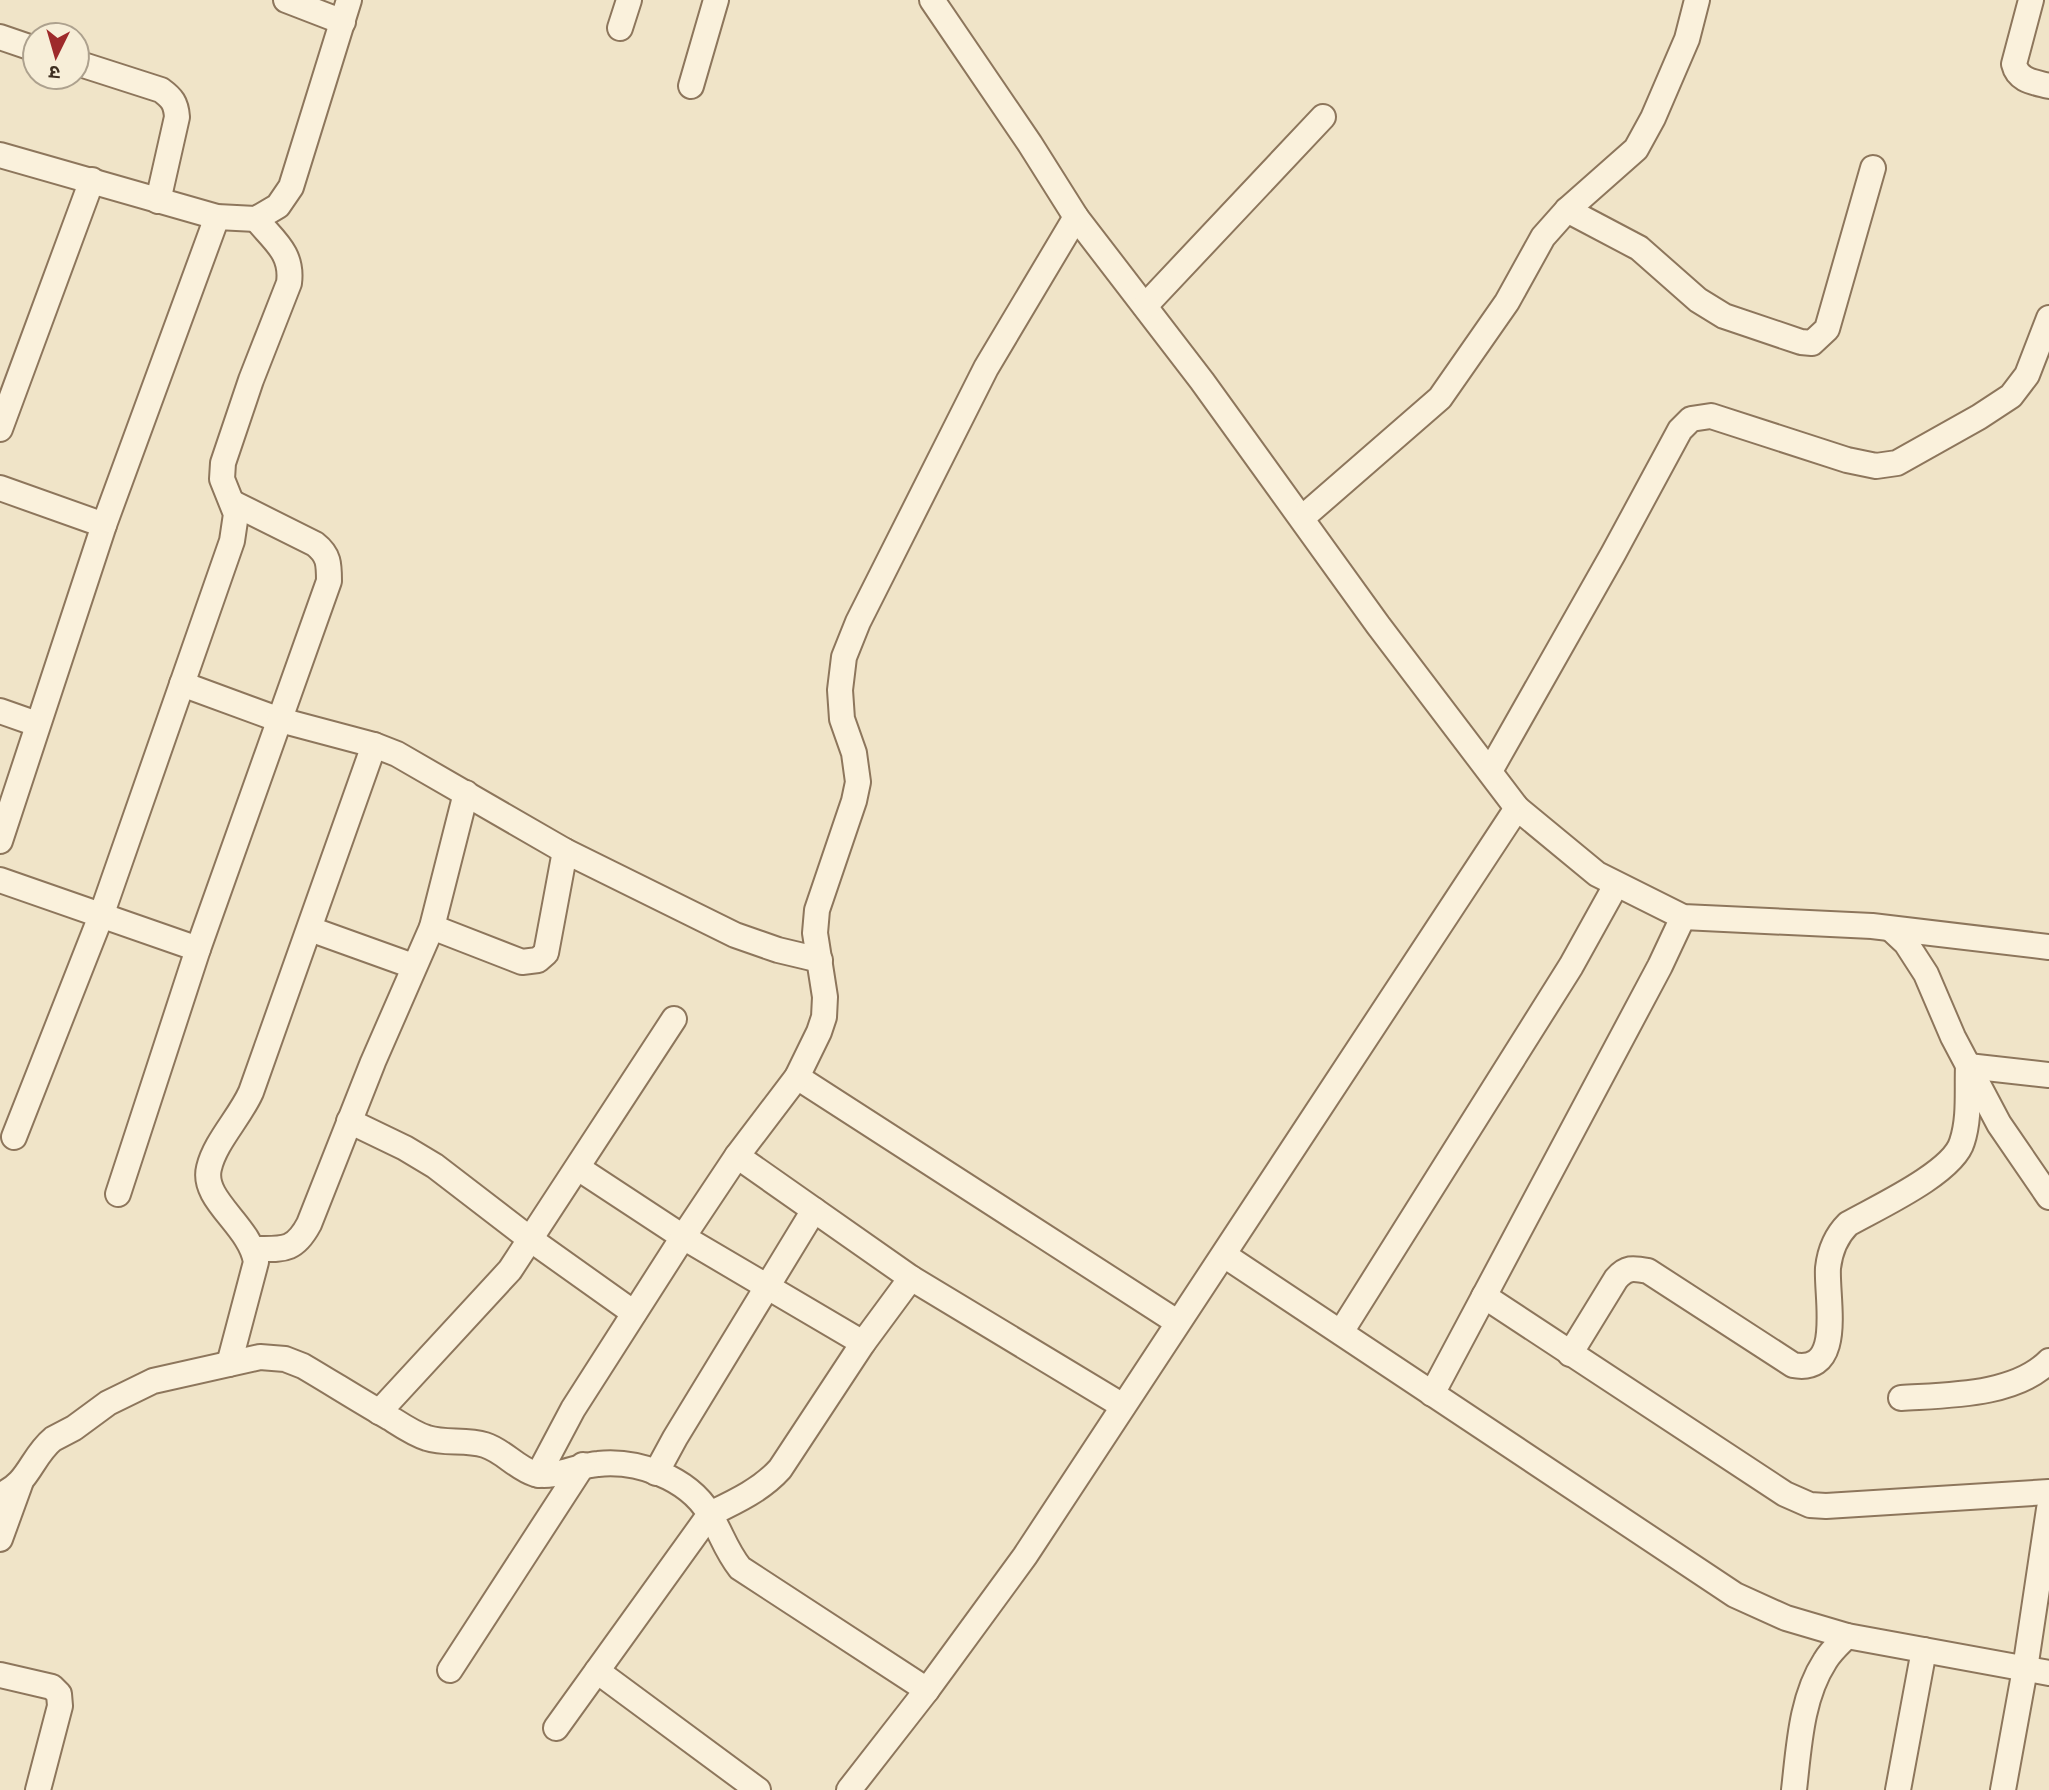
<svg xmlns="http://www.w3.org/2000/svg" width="2049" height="1790" font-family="'Roboto Serif','Noto Sans Devanagari',serif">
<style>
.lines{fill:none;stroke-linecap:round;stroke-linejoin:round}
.minor-casing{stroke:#8d765c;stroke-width:28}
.minor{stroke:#faf1dc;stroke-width:24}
</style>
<rect width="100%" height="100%" fill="#f0e4c8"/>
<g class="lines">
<!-- minor casing -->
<g class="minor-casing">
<g id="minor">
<path d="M 286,0 L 343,22"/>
<path d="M 932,0 L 1030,144 L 1076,217 L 1202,381 L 1378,625 L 1517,808"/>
<path d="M 2031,0 L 2014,64 C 2018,81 2034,82 2049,86"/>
<path d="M 620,28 L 629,0"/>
<path d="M 0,37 L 35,49"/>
<path d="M 77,63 L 161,90 C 172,98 176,103 177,117 L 158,201"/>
<path d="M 691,86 L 716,0"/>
<path d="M 0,155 L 217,217 L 256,219 L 278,206 L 291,187 L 349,0"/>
<path d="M 1567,210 L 1639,248 L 1698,300 L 1724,316 L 1801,342 L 1812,343 L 1827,329 L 1873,168"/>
<path d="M 1145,306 L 1323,117"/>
<path d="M 0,429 L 92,180"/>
<path d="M 0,488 L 104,525"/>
<path d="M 1302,518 L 1440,398 L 1507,302 L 1543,237 L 1567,210 L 1636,149 L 1653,118 L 1687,39 L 1697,0"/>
<path d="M 182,684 L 280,720 L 374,745 L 397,754 L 565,851 L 735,935 L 778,950 L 820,960"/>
<path d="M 0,711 L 37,724"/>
<path d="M 1490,771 L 1613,554 L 1680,430 L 1691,419 L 1711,416 L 1847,460 L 1876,466 L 1897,463 L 1979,417 L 2011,396 L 2027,375 L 2049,318"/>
<path d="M 0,841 L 104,525 L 217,217"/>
<path d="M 0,880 L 198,949"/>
<path d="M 432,927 L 522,962 L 538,960 L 546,953 L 565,851"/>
<path d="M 310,929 L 413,966"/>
<path d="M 1891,929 L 1906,943 L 1926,974 L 1953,1037 L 1999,1124 L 2049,1197"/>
<path d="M 797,1077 L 1177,1322"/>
<path d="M 349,1121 L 405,1148 L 435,1166 L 530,1239 L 634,1313"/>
<path d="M 14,1137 L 101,916 L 232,541 L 236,514 L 222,479 L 223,463 L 251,380 L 289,283 C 293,253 274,241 256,219"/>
<path d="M 737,1156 L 911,1278 L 1123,1406"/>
<path d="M 578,1168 L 683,1237 L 863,1343"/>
<path d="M 118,1194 L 198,949 L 329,581 C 329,564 329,555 315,544 L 233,503"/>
<path d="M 254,1249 C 283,1249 294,1252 309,1224 L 373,1062 L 432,927 L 466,793"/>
<path d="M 1224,1255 L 1735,1595 L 1786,1618 L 1847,1636 L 2049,1673"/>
<path d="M 1484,1296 L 1785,1494 L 1810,1505 L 1826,1506 L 2049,1492"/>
<path d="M 1341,1332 L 1571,966 L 1616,885"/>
<path d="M 1570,1354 L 1616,1279 C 1626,1267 1633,1268 1648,1271 L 1793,1365 C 1845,1375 1826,1298 1828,1268 C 1830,1250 1836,1236 1848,1224 C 1876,1208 1953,1173 1962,1142 C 1970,1118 1967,1091 1968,1066 L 2049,1075"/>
<path d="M 229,1364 L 256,1262 C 250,1225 201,1200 209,1168 C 215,1142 240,1117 251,1092 L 374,745"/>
<path d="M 1432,1394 L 1660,966 L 1683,917"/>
<path d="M 1901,1398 C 1946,1395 2015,1396 2049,1361"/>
<path d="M 379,1412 L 510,1270 L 674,1019"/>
<path d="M 656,1473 L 675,1438 L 814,1210"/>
<path d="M 538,1475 L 573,1409 L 683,1237 L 737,1156 L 797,1077 L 819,1032 L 824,1017 L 825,997 L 815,933 L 817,910 L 854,801 L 858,782 L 854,753 L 842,719 L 840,690 L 844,657 L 858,622 L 986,368 L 1076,217"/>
<path d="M 0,1495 C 29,1484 31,1457 53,1439 L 74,1428 L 108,1403 L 153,1381 L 260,1357 L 285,1359 L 303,1366 C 332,1383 360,1401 390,1418 C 401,1425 414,1434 427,1438 C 445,1444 466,1439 485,1445 C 504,1451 516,1468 535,1474 C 554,1479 579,1465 598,1464 C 637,1460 687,1477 709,1513 C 721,1532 725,1549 740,1568 L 927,1690"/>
<path d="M 0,1539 L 20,1484"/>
<path d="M 450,1670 L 583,1465"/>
<path d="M 597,1671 L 758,1790"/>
<path d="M 0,1675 L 52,1687 L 59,1694 L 60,1706 L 38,1790"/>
<path d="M 556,1728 L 710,1514 C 735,1502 761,1490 780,1469 L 863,1343 L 911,1278"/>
<path d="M 849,1790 L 927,1690 L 1025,1556 L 1517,808 L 1597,874 L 1683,917 L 1872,926 L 2049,947"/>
<path d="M 1794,1790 C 1799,1747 1801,1698 1825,1661 C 1830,1652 1839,1644 1847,1636"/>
<path d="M 1898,1790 L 1924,1650"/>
<path d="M 2003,1790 L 2025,1669 L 2049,1509"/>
</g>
</g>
<!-- minor -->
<use href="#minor" class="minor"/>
</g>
<!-- north arrow -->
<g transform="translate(56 56) rotate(185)"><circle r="33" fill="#f7eed8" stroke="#ada18e" stroke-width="2"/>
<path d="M0-5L12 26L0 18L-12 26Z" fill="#9e2a2b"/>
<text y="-10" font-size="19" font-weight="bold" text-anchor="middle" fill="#3d2e20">उ</text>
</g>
</svg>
